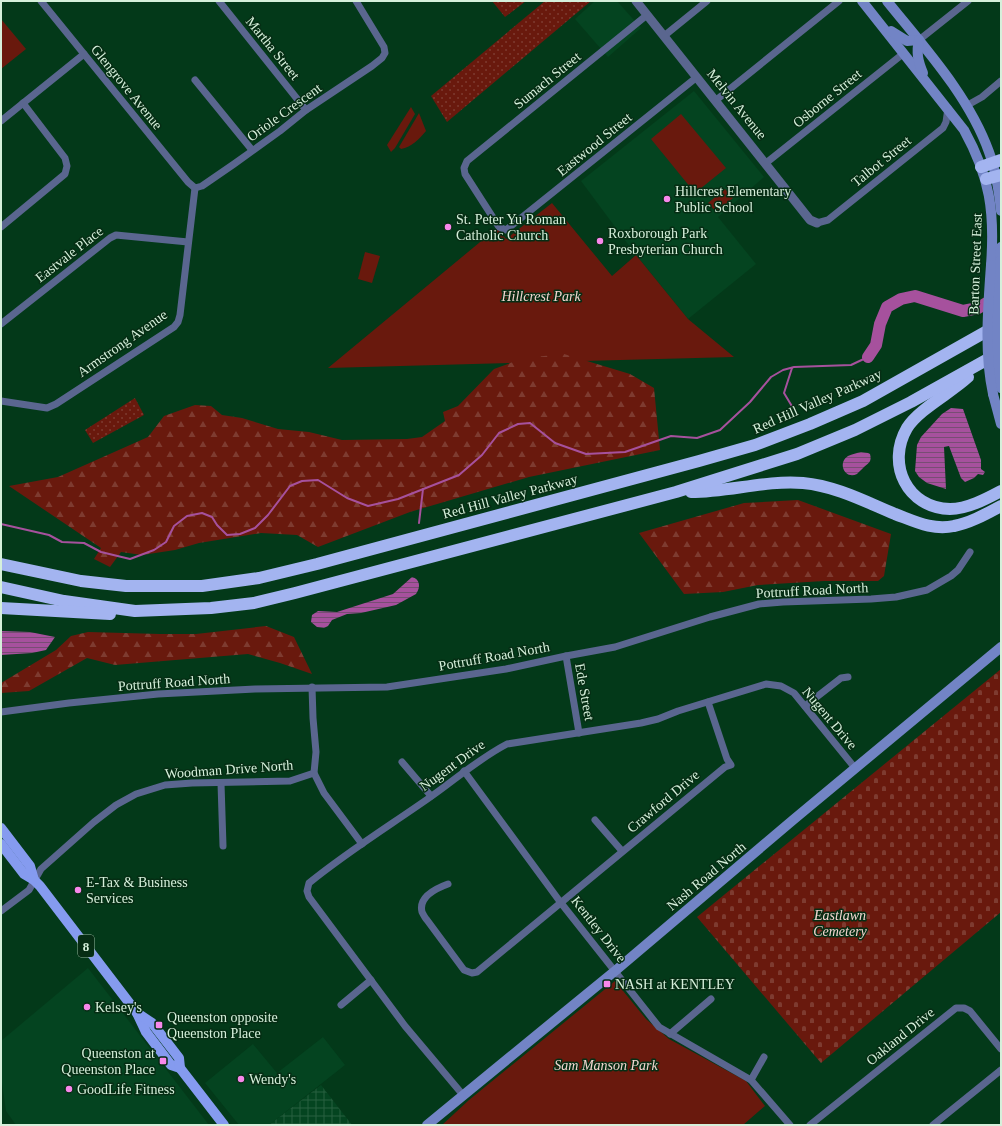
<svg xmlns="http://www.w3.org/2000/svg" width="1002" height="1126" font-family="'Times New Roman',serif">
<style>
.built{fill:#044420}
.industrial{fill:url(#industrial-grid)}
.green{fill:#69190d}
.forest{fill:url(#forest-firs)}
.cemetery{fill:url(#cemetery-stones)}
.garden{fill:url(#garden-dots)}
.water{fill:url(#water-rules)}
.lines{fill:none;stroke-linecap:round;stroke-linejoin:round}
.stream{stroke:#a6519d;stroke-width:2}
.river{stroke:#a6519d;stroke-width:12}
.minor{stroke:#5a668f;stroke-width:7}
.tertiary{stroke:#5a668f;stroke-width:9}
.secondary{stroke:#7284c5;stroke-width:10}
.primary{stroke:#859bef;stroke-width:10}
.motorway{stroke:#a3b4f0;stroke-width:12}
.secondary-bridge{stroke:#7284c5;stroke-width:10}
.poi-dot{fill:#f888eb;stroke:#062d14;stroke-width:1.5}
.labels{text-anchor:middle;stroke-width:3;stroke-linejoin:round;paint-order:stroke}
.shield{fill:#062d14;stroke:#98b69f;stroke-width:1}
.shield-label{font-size:13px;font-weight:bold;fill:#d6f0db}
.street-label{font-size:14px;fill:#d6f0db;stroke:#062d14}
.poi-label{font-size:14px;fill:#d6f0db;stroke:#062d14;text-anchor:start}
.park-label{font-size:14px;font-style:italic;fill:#f4d6d0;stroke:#062d14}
</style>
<defs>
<pattern id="industrial-grid" width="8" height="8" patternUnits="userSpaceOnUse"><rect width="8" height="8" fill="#044420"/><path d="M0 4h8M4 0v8" fill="none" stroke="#285f40"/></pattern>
<pattern id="forest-firs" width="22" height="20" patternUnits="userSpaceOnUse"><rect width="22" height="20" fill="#69190d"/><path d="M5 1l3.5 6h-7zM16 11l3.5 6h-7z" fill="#7e3b30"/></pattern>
<pattern id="cemetery-stones" width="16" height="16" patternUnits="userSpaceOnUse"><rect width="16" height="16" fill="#69190d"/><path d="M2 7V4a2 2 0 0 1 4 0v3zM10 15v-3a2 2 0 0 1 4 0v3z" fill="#7e3b30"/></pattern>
<pattern id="garden-dots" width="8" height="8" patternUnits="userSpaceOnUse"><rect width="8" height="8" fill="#69190d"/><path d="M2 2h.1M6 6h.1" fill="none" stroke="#7e3b30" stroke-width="1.8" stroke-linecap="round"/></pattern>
<pattern id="water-rules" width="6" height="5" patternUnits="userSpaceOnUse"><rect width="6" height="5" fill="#a6519d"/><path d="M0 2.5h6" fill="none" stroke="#784d74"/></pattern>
</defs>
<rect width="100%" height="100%" fill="#033919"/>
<!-- built -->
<g class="built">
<path d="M 595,1 L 617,1 L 641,28 L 608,57 L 575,19 Z"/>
<path d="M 694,91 L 764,177 L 718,217 L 756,264 L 688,319 L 636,255 L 581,181 Z"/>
<path d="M 88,968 L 209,1125 L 16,1125 L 6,1111 L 1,1076 L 1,1041 Z"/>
<path d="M 323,1037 L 345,1065 L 269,1125 L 239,1125 L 205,1083 L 253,1044 L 277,1073 Z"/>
</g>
<!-- industrial -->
<path class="industrial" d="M 321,1085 L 352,1125 L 269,1125 Z"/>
<!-- green -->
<g class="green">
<path d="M 1,19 L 26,49 L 1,69 Z"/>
<path d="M 411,107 L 415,114 L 395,148 L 391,152 L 387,145 Z"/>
<path d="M 419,113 L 426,131 C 419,139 412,147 401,149 L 399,147 Z"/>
<path d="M 681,114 L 726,168 L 695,193 L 651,139 Z"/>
<path d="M 725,189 L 733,198 L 716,212 L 708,203 Z"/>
<path d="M 552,203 L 612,276 L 636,255 L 688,319 L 734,357 L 328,368 L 497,228 L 506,239 Z"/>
<path d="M 365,252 L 380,256 L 372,283 L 358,279 Z"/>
<path d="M 615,981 L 646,1019 L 669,1039 L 746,1081 L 765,1106 L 743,1125 L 442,1125 L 469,1100 Z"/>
</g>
<!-- forest -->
<g class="forest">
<path d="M 564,354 L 630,374 L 654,388 L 660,450 L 529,477 L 410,512 L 318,547 L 297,535 L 261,533 L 199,543 L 175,550 L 142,555 L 121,552 L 110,567 L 94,559 L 101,548 L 9,486 L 58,477 L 148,437 L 164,416 L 195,405 L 211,406 L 222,415 L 242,418 L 278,429 L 309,432 L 342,440 L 407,439 L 422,437 L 445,421 L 443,412 L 458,406 L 494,369 L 524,358 Z"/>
<path d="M 798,500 L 891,534 L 884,576 L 878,581 L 824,581 L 758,585 L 723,592 L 684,594 L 639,533 L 744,503 Z"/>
<path d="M 266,626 L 294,637 L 312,674 L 280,663 L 248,654 L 115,665 L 87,658 L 29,691 L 1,693 L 1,683 L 56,650 L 71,636 L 88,632 L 160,634 L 196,634 Z"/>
</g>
<!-- cemetery -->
<path class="cemetery" d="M 1001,669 L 1001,912 L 821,1063 L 697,917 Z"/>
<!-- garden -->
<g class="garden">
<path d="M 492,1 L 526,1 L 505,17 Z"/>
<path d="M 545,1 L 591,1 L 447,122 L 431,96 Z"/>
<path d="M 135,398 L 144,415 L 93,443 L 85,430 Z"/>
</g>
<!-- water -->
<g class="water">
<path d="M 951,408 L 963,409 L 981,460 L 981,469 L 985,472 L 983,475 L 978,474 L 974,478 L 965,482 L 961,478 L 949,446 L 944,447 L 946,489 L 927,483 L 919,477 L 915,471 L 917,445 L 921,437 L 942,414 Z"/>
<path d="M 861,452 L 868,453 L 870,454 C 872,461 869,463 864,467 C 862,469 859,472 857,474 C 845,480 837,463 848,456 C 852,454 857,453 861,452 Z"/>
<path d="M 412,577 C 420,579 421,587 416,594 L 396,605 L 361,613 L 347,614 L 332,620 L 328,626 L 324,628 L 317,627 L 311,622 L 312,615 L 318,611 L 337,612 L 393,594 Z"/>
<path d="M 1,631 L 30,632 L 55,637 L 46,650 L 32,653 L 1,655 Z"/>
</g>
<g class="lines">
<!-- stream -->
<g class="stream">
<path d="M 792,368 L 784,393 L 793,408 L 796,411"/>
<path d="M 419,523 L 423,489"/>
<path d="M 1,524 L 49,535 L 62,542 L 84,543 L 101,552 L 130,559 L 154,550 L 166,542 L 174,526 L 187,516 L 202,513 L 212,517 L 217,525 L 227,535 L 240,534 L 255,528 L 268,515 L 290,486 L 302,481 L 318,480 L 347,498 L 368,506 L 398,499 L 459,475 L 482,455 L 499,433 L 518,424 L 530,423 L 555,443 L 586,454 L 625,452 L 671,436 L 697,438 L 720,430 L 750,402 L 771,377 L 783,370 L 794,367 L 851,365 L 868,357"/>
</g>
<!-- river -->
<path class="river" d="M 868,357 L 876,345 L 880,324 L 887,307 L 901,299 L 915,296 L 963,311 L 978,308 L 997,297"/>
<!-- minor -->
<g class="minor">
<path d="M 41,1 L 188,182 L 195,188"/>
<path d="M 219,1 L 306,110"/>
<path d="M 647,15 L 467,161 L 464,168 L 465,174 L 499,227 L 506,230 L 697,77"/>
<path d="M 664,36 L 707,1"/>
<path d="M 919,40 L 968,1"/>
<path d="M 195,80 L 252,150"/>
<path d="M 715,101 L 839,1"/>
<path d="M 966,106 L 982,97 L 1001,81"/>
<path d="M 1,121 L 84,54"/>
<path d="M 766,163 L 904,53"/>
<path d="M 195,188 L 202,186 L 234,164 L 280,131 L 306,110 L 372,66 L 382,58 L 385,53 L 384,47 L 356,1"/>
<path d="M 817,223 L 828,220 L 943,128 L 946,122 L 948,108"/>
<path d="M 1,227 L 65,174 L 67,166 L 65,158 L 23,103"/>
<path d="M 1,324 L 110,238 L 116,235 L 188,242"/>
<path d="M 1,401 L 47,408 L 56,404 L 174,327 L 178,322 L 180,315 L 195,188"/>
<path d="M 566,656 L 579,733"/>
<path d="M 312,687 L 313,718 L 316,752 L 314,773 L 324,793 L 362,844"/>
<path d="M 805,706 L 841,678 L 848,677"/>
<path d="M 1,712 L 69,703 L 158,694 L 255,689 L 387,687 L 506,669 L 566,656 L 615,647 L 710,617 L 759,604 L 783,602 L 871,599 L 896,597 L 927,590 L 951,576 L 958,570 L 970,552"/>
<path d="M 402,762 L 431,796"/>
<path d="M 464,771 L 561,903 L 659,1027 L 751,1080 L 790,1125"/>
<path d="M 221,783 L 223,846"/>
<path d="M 595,820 L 622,851"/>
<path d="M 448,884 C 437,888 418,896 422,912 C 423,914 425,918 427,920 L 464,970 L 472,973 L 477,972 L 725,767 L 731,765 L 727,759 L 708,702"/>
<path d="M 1,911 L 29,890 L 41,869 L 94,822 L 116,805 L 136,794 L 165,785 L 192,783 L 290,781 L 314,773"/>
<path d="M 341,1005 L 371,980"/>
<path d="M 670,1034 L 711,999"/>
<path d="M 751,1080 L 764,1057"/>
<path d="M 463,1095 L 405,1026 L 309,897 L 307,891 L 309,883 C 347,852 389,826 429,798 C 455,780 478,759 507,744 L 641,723 L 658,719 L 678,711 L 766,684 L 781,686 L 794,693 L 855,768"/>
<path d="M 810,1125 L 956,1008 L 964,1008 L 970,1011 L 1001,1049"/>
<path d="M 933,1125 L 1001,1070"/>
</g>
<!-- tertiary -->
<path class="tertiary" d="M 636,1 L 810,220 L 817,223"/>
<!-- secondary -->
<g class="secondary">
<path d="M 862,1 L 964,130 C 990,177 995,212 991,265"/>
<path d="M 887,1 C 924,47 969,96 989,152 C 996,171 999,191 1001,211"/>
<path d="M 891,31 L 907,41 L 919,40"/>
<path d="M 919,40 C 916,52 918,61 923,73"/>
<path d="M 1000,261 L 1001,247"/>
<path d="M 993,394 L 1001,424"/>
<path d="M 427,1125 L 615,971 L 793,820 L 1001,647"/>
</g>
<!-- primary -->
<g class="primary">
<path d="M 1,828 L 30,866 L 34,880"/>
<path d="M 1,844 L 24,874 L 34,880 L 40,886 L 137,1013 L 146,1032 L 171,1065 L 180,1068"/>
<path d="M 137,1013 L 152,1023 L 179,1058 L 180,1068 L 224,1125"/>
</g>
<!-- motorway -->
<g class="motorway">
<path d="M 981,167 L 1001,160"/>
<path d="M 986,179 L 1001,175"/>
<path d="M 968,377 C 951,393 919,409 907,428 C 886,464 907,508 950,509 C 967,509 986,499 1001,491"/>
<path d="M 691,492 C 729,492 765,480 803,483 C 836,486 866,502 895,514 C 914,521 933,531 954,526 C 970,523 986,514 1001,506"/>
<path d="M 1,564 L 81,581 L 126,586 L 202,586 L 259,578 L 317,564 L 699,461 L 755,445 L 810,424 L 863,401 L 996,326"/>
<path d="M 1,587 L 64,601 L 135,611 L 211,608 L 254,603 L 295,593 L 676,492 L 797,454 L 855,430 L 911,402 L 997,354"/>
<path d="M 1,608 L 110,614"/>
</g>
<!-- secondary-bridge -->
<g class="secondary-bridge">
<path d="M 1000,261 C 997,303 993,346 1001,388"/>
<path d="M 991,265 C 988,308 984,352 993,394"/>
</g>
</g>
<!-- markers -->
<g class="poi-dot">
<circle cx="667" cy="199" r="4"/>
<circle cx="448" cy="227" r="4"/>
<circle cx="600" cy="241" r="4"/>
<circle cx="78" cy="890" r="4"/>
<rect x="603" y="980" width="8" height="8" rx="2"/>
<circle cx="87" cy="1007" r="4"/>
<rect x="155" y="1021" width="8" height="8" rx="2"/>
<rect x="159" y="1057" width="8" height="8" rx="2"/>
<circle cx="241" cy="1079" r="4"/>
<circle cx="69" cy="1089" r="4"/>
</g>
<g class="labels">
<!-- shield labels -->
<rect class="shield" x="78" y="935" width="16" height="22" rx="3"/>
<g class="shield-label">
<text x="86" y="951">8</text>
</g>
<!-- street labels -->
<g class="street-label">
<text transform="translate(273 48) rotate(51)" y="5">Martha Street</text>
<text transform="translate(547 80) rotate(-39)" y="5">Sumach Street</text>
<text transform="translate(127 87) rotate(51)" y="5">Glengrove Avenue</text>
<text transform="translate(827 98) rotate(-39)" y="5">Osborne Street</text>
<text transform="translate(737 104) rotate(51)" y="5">Melvin Avenue</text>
<text transform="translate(284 112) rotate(-36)" y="5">Oriole Crescent</text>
<text transform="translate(594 144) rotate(-39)" y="5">Eastwood Street</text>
<text transform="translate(881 161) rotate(-39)" y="5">Talbot Street</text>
<text transform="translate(69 254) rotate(-38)" y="5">Eastvale Place</text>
<text transform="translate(975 264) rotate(-88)" y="5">Barton Street East</text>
<text transform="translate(122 343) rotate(-35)" y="5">Armstrong Avenue</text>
<text transform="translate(817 401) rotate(-24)" y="5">Red Hill Valley Parkway</text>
<text transform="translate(510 496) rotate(-15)" y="5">Red Hill Valley Parkway</text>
<text transform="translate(812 590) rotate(-3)" y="5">Pottruff Road North</text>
<text transform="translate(494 656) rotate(-10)" y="5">Pottruff Road North</text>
<text transform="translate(174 682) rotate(-4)" y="5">Pottruff Road North</text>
<text transform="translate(585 692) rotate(80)" y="5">Ede Street</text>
<text transform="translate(830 718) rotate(50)" y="5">Nugent Drive</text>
<text transform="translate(452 765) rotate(-36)" y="5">Nugent Drive</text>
<text transform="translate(229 769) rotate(-4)" y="5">Woodman Drive North</text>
<text transform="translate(663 801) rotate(-40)" y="5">Crawford Drive</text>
<text transform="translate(706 876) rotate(-40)" y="5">Nash Road North</text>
<text transform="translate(599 929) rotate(52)" y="5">Kentley Drive</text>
<text transform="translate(900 1036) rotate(-39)" y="5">Oakland Drive</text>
</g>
<!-- poi labels -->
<g class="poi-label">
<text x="675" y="196">Hillcrest Elementary<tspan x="675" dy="16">Public School</tspan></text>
<text x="456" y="224">St. Peter Yu Roman<tspan x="456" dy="16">Catholic Church</tspan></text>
<text x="608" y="238">Roxborough Park<tspan x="608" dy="16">Presbyterian Church</tspan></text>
<text x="86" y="887">E-Tax &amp; Business<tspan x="86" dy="16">Services</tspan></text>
<text x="615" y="989">NASH at KENTLEY</text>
<text x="95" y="1012">Kelsey's</text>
<text x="167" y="1022">Queenston opposite<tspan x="167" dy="16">Queenston Place</tspan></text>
<text x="155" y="1058" text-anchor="end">Queenston at<tspan x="155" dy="16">Queenston Place</tspan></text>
<text x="249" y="1084">Wendy's</text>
<text x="77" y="1094">GoodLife Fitness</text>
</g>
<!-- park labels -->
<g class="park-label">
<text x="541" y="301">Hillcrest Park</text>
<text x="840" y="920">Eastlawn<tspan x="840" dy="16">Cemetery</tspan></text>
<text x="606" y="1070">Sam Manson Park</text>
</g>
</g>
<!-- border -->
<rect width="1002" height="1126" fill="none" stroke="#d6f0db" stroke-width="4"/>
</svg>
